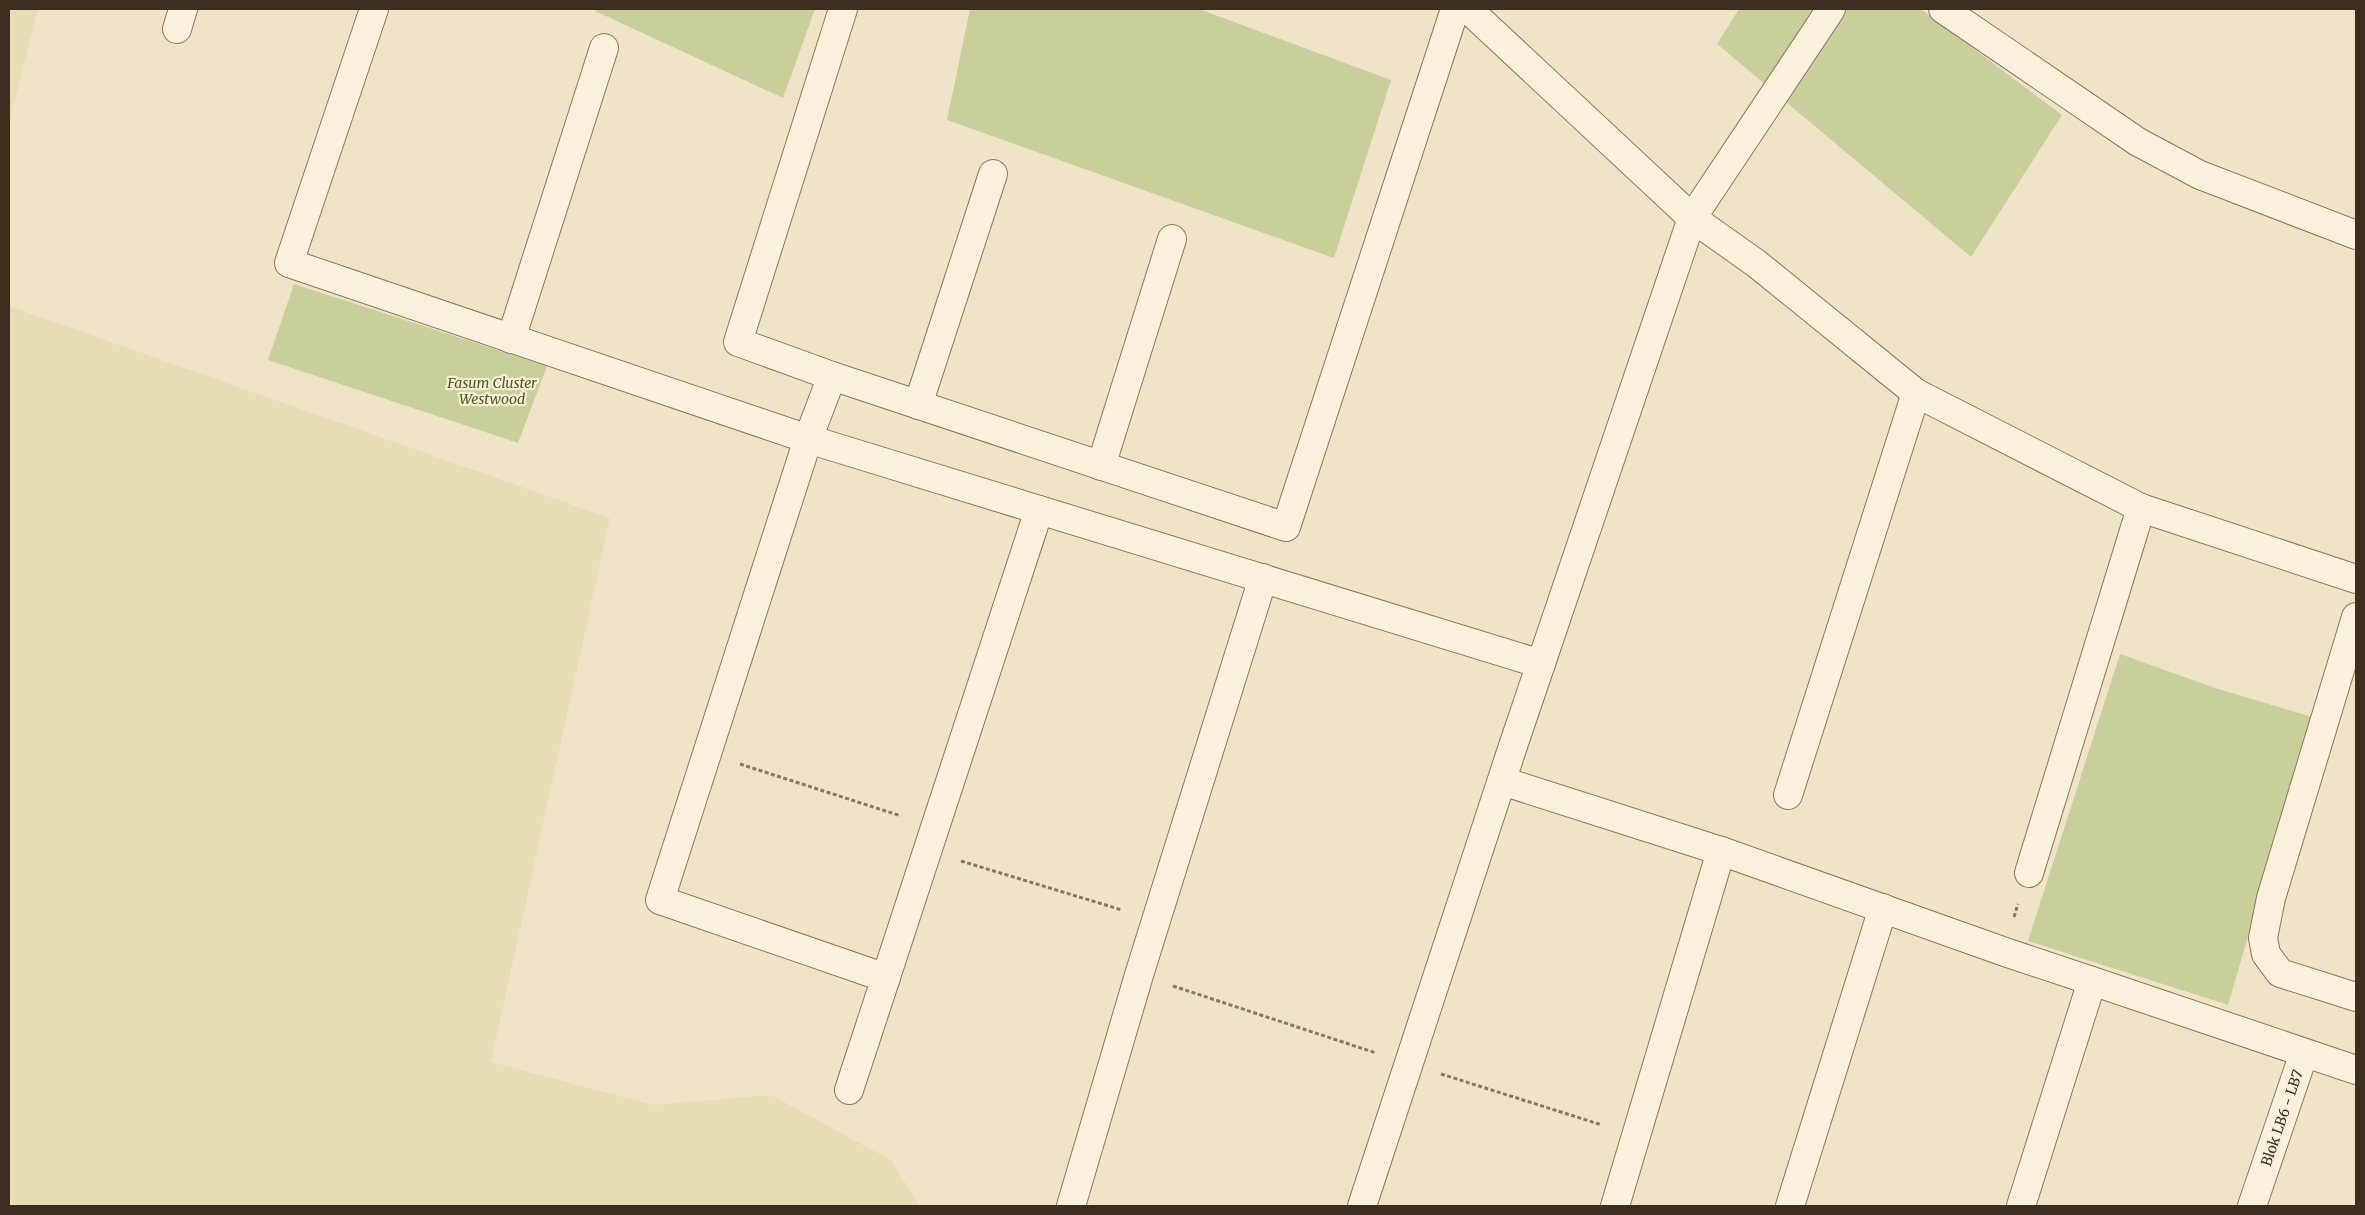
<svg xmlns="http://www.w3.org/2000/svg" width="2365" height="1215" font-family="Merriweather,serif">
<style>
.farmland{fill:#e6deb5}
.green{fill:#c9cf9b}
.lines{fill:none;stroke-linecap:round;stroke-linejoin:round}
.minor-casing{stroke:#8d765c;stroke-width:30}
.path{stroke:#8d765c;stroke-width:3;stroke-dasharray:4 2.5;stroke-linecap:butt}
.minor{stroke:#faf1dc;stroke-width:28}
.labels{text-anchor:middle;stroke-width:4.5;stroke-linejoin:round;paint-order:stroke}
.park-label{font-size:14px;font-style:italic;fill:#4d5a26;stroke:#f7eed8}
.street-label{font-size:14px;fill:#3d2e20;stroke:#f7eed8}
</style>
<rect width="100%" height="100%" fill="#f0e4c8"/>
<!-- farmland -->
<g class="farmland">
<path d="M 9,9 L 38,9 L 9,123 Z"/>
<path d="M 9,306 L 610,518 L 491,1062 L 653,1105 L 771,1095 L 891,1160 L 920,1206 L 9,1206 Z"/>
</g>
<!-- green -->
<g class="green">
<path d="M 596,9 L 815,9 L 783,98 L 595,11 Z"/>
<path d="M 970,9 L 1199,9 L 1391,80 L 1334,258 L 947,120 Z"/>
<path d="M 1739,9 L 1921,9 L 2062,115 L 1971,257 L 1717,44 Z"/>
<path d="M 294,284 L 547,366 L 518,443 L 268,360 Z"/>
<path d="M 2120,654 L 2215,688 L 2312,717 L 2228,1005 L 2028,941 Z"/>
</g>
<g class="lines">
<!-- minor casing -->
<g class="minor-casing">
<g id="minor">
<path d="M 374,9 L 289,263 L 808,439 L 1541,664"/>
<path d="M 1831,9 L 1692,218 L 1757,264 L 1916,393 L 2141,508 L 2356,579"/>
<path d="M 1943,9 L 2138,142 L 2200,175 L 2356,235"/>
<path d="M 177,29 L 183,9"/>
<path d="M 511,339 L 604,48"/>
<path d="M 832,376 L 738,342 L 843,9"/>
<path d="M 918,405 L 993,174"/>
<path d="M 1101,466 L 1172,239"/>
<path d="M 2356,617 L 2271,898 L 2263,938 L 2266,954 L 2280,973 L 2356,997"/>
<path d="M 1502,781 L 1721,851 L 1615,1206"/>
<path d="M 1788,795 L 1916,393"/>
<path d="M 1721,851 L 2005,952 L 2092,981"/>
<path d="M 2029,873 L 2141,508"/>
<path d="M 886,978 L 660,900 L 808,439 L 832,376 L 1286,527 L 1455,9"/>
<path d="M 849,1090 L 1039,510"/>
<path d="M 1071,1206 L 1139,975 L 1263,578"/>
<path d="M 1362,1206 L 1512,749 L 1692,218 L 1468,9"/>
<path d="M 1790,1206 L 1883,908"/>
<path d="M 2021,1206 L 2092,981 L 2356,1070"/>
<path d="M 2252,1206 L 2304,1053"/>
</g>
</g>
<!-- path -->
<g class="path">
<path d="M 740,764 L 901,816"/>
<path d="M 961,861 L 1122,910"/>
<path d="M 2014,917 L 2018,904"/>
<path d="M 1173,986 L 1376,1053"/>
<path d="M 1441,1074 L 1602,1125"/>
</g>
<!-- minor -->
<use href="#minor" class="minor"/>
</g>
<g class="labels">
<!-- park labels -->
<g class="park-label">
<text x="492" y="388">Fasum Cluster<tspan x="492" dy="16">Westwood</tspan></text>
</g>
<!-- street labels -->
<g class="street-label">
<text transform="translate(2282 1118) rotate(-71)" y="5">Blok LB6 - LB7</text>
</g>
</g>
<!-- border -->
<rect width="2365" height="1215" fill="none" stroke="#3d2e20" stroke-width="20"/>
</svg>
